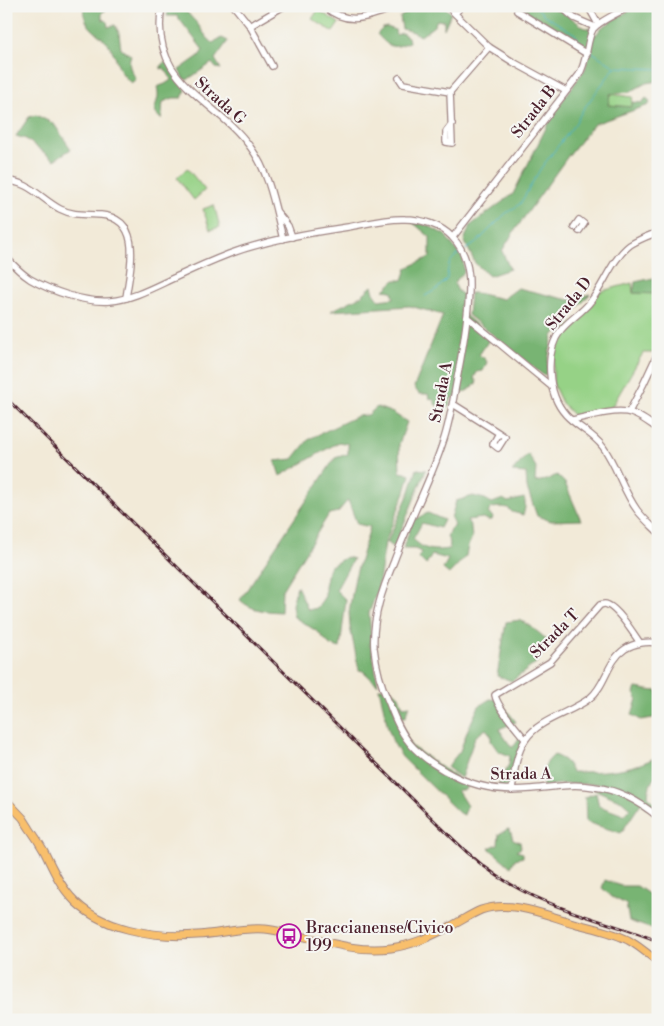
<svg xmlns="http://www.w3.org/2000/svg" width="664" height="1026" font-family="'Libre Bodoni',serif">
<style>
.green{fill:#96d286;stroke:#707858}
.forest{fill:#78b473;stroke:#616a4f}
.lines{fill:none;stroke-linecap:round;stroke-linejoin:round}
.stream{stroke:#46b1c4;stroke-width:1}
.minor-casing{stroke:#9e8482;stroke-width:8}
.major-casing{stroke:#9e8482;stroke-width:9}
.minor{stroke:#fff;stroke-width:5.5}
.major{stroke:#f8bf6c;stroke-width:7}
.rail-casing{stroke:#4a1f2b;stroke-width:3}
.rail{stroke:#f6f6f2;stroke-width:1;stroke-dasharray:4;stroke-linecap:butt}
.labels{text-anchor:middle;stroke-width:4;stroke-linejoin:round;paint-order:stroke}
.street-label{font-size:16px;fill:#4a1f2b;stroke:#f6f6f2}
.poi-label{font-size:16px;fill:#4a1f2b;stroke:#f6f6f2;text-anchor:start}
</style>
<rect width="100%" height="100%" fill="#f6f6f2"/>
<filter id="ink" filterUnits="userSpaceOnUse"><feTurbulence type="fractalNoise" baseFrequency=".02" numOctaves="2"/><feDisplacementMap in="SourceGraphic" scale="10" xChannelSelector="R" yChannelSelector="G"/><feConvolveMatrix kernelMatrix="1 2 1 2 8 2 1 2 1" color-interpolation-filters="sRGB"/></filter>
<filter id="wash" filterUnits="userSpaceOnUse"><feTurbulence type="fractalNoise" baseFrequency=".0096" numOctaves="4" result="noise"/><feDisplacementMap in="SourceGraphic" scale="20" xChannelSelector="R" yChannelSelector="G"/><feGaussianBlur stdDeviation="1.12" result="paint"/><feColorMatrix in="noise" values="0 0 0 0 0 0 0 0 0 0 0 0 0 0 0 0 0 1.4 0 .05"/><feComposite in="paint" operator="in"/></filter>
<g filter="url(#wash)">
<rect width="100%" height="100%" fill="#f2ead8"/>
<!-- green -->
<g class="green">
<path d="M 318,10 L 339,23 L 333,32 L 312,19 Z"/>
<path d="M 610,94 L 633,97 L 631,107 L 608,105 Z"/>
<path d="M 187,168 L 205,190 L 194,200 L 177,178 Z"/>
<path d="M 214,205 L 220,227 L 210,230 L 203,209 Z"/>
<path d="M 632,283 L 633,293 L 658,294 L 658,341 L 655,353 L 643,353 L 611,408 L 574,416 L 562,403 L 553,384 L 553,368 L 555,353 L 561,334 L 592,305 L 598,292 Z"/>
</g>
<!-- forest -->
<g class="forest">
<path d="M 83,6 L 106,6 L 105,11 L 102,12 L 102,19 L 107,21 L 108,27 L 115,25 L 119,33 L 121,49 L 131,55 C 127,65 131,70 136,79 L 131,83 C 116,71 119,60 109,45 C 102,36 88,29 85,18 C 83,14 84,10 83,6 Z"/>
<path d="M 169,6 L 183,6 C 187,13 191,17 197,23 C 202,30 206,38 213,43 L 217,40 L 222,38 L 228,41 L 215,59 L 221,69 L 216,68 L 212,63 L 187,80 L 183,78 L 179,70 L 199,56 L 203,50 L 177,16 L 167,16 Z"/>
<path d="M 410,6 L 444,6 L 451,13 L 444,29 L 444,21 L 437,20 L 434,26 L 421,36 L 410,31 L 402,29 L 400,17 L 408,12 Z"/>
<path d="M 523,6 L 555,6 L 585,28 L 589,28 L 596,35 L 601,28 L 636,6 L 658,6 L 658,81 L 646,83 L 630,92 L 610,94 L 608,105 L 631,107 L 633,102 L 642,103 L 646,98 L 650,101 L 649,105 L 594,124 L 568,156 L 513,233 L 502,251 L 510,269 L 489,276 L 475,263 L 464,240 L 471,225 L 513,194 L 553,114 L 585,69 L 589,55 L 569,36 L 552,27 L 535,21 Z"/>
<path d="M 387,27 L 395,30 L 396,35 L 402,33 L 408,37 L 409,42 C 392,50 389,47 377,34 L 383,28 Z"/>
<path d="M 165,62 L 169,64 L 178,79 L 186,90 L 182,98 L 173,98 L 163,102 C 162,108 163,113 161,119 C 150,110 157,106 158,96 C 158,93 158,90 157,87 L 165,84 L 171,80 L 169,75 L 164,68 L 161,69 L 161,65 Z"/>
<path d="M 36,115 L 54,124 L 71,149 L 54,160 L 26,139 L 16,136 L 29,117 Z"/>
<path d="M 411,221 L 429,226 L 445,235 L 463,259 L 464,272 L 454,283 L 458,291 L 463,295 L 459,308 L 467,317 L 491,337 L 479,355 L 485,359 L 487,362 L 483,371 L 477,372 L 474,378 L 477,382 L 472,388 L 451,399 L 449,406 L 446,409 L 436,405 L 433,399 L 429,398 L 428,394 L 419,394 L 414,387 L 443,315 L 410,306 L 331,311 L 361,296 L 372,286 L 374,293 L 379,300 L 394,298 L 392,291 L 384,290 L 395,280 L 403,280 L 407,268 L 430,257 L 430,237 Z"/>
<path d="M 658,277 L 658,294 L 633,293 L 635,282 Z"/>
<path d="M 518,288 L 569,300 L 590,294 L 570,316 L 553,336 L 548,360 L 547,374 L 543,375 L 468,315 L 470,293 L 476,293 L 503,299 Z"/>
<path d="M 377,407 L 393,413 L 407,422 L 399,444 L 400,472 L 405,473 L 410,475 L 405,492 L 385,543 L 378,589 L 369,613 L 372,647 L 378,685 L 363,671 L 359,670 L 350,627 L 349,612 L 355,577 L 370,527 L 357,524 L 348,500 L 338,512 L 329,514 L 282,590 L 281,612 C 265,611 252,611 240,600 L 335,458 L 348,454 L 348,444 L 339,442 L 280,476 L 275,461 L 293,459 L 309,439 L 357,416 L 368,415 Z"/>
<path d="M 528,454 L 536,467 L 535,482 L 546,480 L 557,475 L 565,483 L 581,520 L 551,521 L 537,516 L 527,488 L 526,473 L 512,472 Z"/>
<path d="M 417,469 L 426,470 L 394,548 L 387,542 L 410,491 Z"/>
<path d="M 473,496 L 485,499 L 492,503 L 503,499 L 508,502 L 524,498 C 526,502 525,511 523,515 L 512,512 L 508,508 L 501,507 L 491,508 L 488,513 L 493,517 L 492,520 L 488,520 L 483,518 L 467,520 L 471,527 L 472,538 L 468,546 L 466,556 L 449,574 L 443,569 L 448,559 L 432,555 L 426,565 L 419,558 L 421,552 L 415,549 L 403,549 L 413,520 L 428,513 L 444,520 L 440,528 L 422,523 L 413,539 C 425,551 433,551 449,549 L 450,543 L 447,537 L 450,529 L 455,526 L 451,518 L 456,501 Z"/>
<path d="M 346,557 L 353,559 L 336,590 L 346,600 L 340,648 L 330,645 L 318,632 L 294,617 L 292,605 L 297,586 L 308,610 L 317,608 L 325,596 L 325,586 L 329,567 Z"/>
<path d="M 520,620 C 532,627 542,634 550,644 L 536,663 L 512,681 L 497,676 L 506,622 Z"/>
<path d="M 379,688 L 390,688 L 399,696 L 403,707 L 410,706 L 407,711 L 406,717 L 400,717 L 391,704 L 411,746 L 467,785 L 465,790 L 457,790 L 467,806 L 464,815 L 459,813 L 402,757 L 393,742 L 388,728 Z"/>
<path d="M 636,688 C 644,689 650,691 658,691 L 658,716 L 653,718 L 641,720 L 632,715 L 637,699 L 634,693 Z"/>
<path d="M 490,699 L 499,700 L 516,722 L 499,729 L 512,748 L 519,738 L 522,740 L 511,787 L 498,786 L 509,764 L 510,756 L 498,751 L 491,741 L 491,735 L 486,729 L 475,737 L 461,778 L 447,767 L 460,751 L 468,729 L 479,706 Z"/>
<path d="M 554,755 C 565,760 567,761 572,772 C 601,772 632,771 658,756 L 658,774 C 651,780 649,787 648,796 L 658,806 L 658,815 L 641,803 L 621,833 L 586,822 L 585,797 L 596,793 L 599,806 L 621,814 L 623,816 L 630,808 L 622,801 L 593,789 L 604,784 L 559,784 L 543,787 C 543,771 542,766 554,755 Z"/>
<path d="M 508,829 L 510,830 L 513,839 L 520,842 L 521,848 L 516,851 L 523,853 L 523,857 L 515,859 L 511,867 L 489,848 L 498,844 L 499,834 Z"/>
<path d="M 605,880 L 621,886 L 637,886 L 656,899 L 658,900 L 658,931 L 629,921 L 626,904 L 612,897 L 602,888 Z"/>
</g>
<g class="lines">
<!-- stream -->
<g class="stream">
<path d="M 535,6 L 544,15 L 575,34 L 581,44 L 586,48"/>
<path d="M 589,50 L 615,67 L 658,69"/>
<path d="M 465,250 L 476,243 L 505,214 L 520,204 L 541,168 L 575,124 L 582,111 L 615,67"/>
<path d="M 425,296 L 437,289 L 447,279 C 448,266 448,261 460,253"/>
</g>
</g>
</g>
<g filter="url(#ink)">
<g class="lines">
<!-- minor casing -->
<g class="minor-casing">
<g id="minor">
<path d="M 162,6 C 148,84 216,98 251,148 C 270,174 275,208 283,239"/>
<path d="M 234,6 L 250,26 L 272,66"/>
<path d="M 324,6 C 348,28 372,16 398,6"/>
<path d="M 447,6 L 489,47 L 513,62 L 566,91"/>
<path d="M 560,6 L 574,18 L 595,27"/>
<path d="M 588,6 L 598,24"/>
<path d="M 517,11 L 587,54"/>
<path d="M 455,13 L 462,6"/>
<path d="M 250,26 L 284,6"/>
<path d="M 399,78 L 403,84 L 450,92 L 452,143 L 446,142 L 446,132 L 452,124"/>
<path d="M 450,92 L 489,47"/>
<path d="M 6,181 C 29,181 41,199 60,209 C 73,216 87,214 101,215 C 144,219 130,269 126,298"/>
<path d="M 277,212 L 288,226 L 292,237"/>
<path d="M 574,227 L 579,220 L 584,224 L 579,231"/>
<path d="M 658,232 C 648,236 639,239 630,245 C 612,259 605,283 591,301 C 583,312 570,319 561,330 C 544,352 547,394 566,415 C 577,427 593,433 603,447 C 617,466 623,491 637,510 C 643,518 651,525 658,532"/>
<path d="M 453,237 L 579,75 C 588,60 586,41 593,29 C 599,21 622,11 631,6"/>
<path d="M 6,257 C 13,265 21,273 30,279 C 51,291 85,303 110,301 C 133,299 154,287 176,277 C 193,269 211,261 229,254 C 267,240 308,233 348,227 C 366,224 386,218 405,219 C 421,219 441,225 452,237 C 473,258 470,289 467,316 C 465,337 461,358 457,379 C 453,400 450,422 443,442 C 430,482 409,521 394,561 C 383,588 372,617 374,648 C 376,667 381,686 389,703 C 395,719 402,736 414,748 C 423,757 434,765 445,771 C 472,787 500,792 531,789 C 552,787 574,783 595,787 C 619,790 639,801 658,817"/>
<path d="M 467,317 L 552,387"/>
<path d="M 453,404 L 499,433 L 493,444 L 498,448 L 505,437 L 499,433"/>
<path d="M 629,412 L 643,385 L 658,353"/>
<path d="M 572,420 C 587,417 616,408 631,413 C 641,416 649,423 658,429"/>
<path d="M 525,739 C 517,729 497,707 495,695 L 550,662 L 600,605 C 604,604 604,603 608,605 C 619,610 633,633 640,643"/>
<path d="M 512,790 C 514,773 516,753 526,739 C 539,719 571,713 590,698 C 606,685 607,661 625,649 C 634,643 647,641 658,643"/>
</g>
</g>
<!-- major casing -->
<g class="major-casing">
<path id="major" d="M 6,800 L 23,818 L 30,829 C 35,836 40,844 44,851 C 52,867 59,884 71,897 C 99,930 156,938 197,935 C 219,934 242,927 265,929 C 307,934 348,954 391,948 C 413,945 432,936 451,926 C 461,921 471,914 481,910 C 512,899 548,916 577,924 C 594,928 612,932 628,940 C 639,946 648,954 658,962"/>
</g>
<!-- minor -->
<use href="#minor" class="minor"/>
<!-- major -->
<use href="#major" class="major"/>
<!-- rail casing -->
<g class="rail-casing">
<path id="rail" d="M 6,398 L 452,838 C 470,856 489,872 512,885 C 557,911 610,922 658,941"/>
</g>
<!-- rail -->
<use href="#rail" class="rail"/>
</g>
</g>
<!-- icons -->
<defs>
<g id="bus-ring" transform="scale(1.25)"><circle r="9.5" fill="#f6f6f2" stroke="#b5179e" stroke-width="1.5"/><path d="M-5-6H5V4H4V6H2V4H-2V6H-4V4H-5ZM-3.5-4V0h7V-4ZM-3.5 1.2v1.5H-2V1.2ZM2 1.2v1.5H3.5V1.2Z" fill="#b5179e"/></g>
</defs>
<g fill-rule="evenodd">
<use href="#bus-ring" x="289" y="936"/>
</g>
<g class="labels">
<!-- street labels -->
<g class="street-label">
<text transform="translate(221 100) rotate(42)" y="6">Strada G</text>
<text transform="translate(533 111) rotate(-52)" y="6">Strada B</text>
<text transform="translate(568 303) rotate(-51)" y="6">Strada D</text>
<text transform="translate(440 392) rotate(-79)" y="6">Strada A</text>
<text transform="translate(554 633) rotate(-45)" y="6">Strada T</text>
<text transform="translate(521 773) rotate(-1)" y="6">Strada A</text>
</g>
<!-- poi labels -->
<g class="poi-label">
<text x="306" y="933">Braccianense/Civico<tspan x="306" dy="18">199</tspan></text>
</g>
</g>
<!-- margin -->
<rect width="664" height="1026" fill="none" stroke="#f6f6f2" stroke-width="25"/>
</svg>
